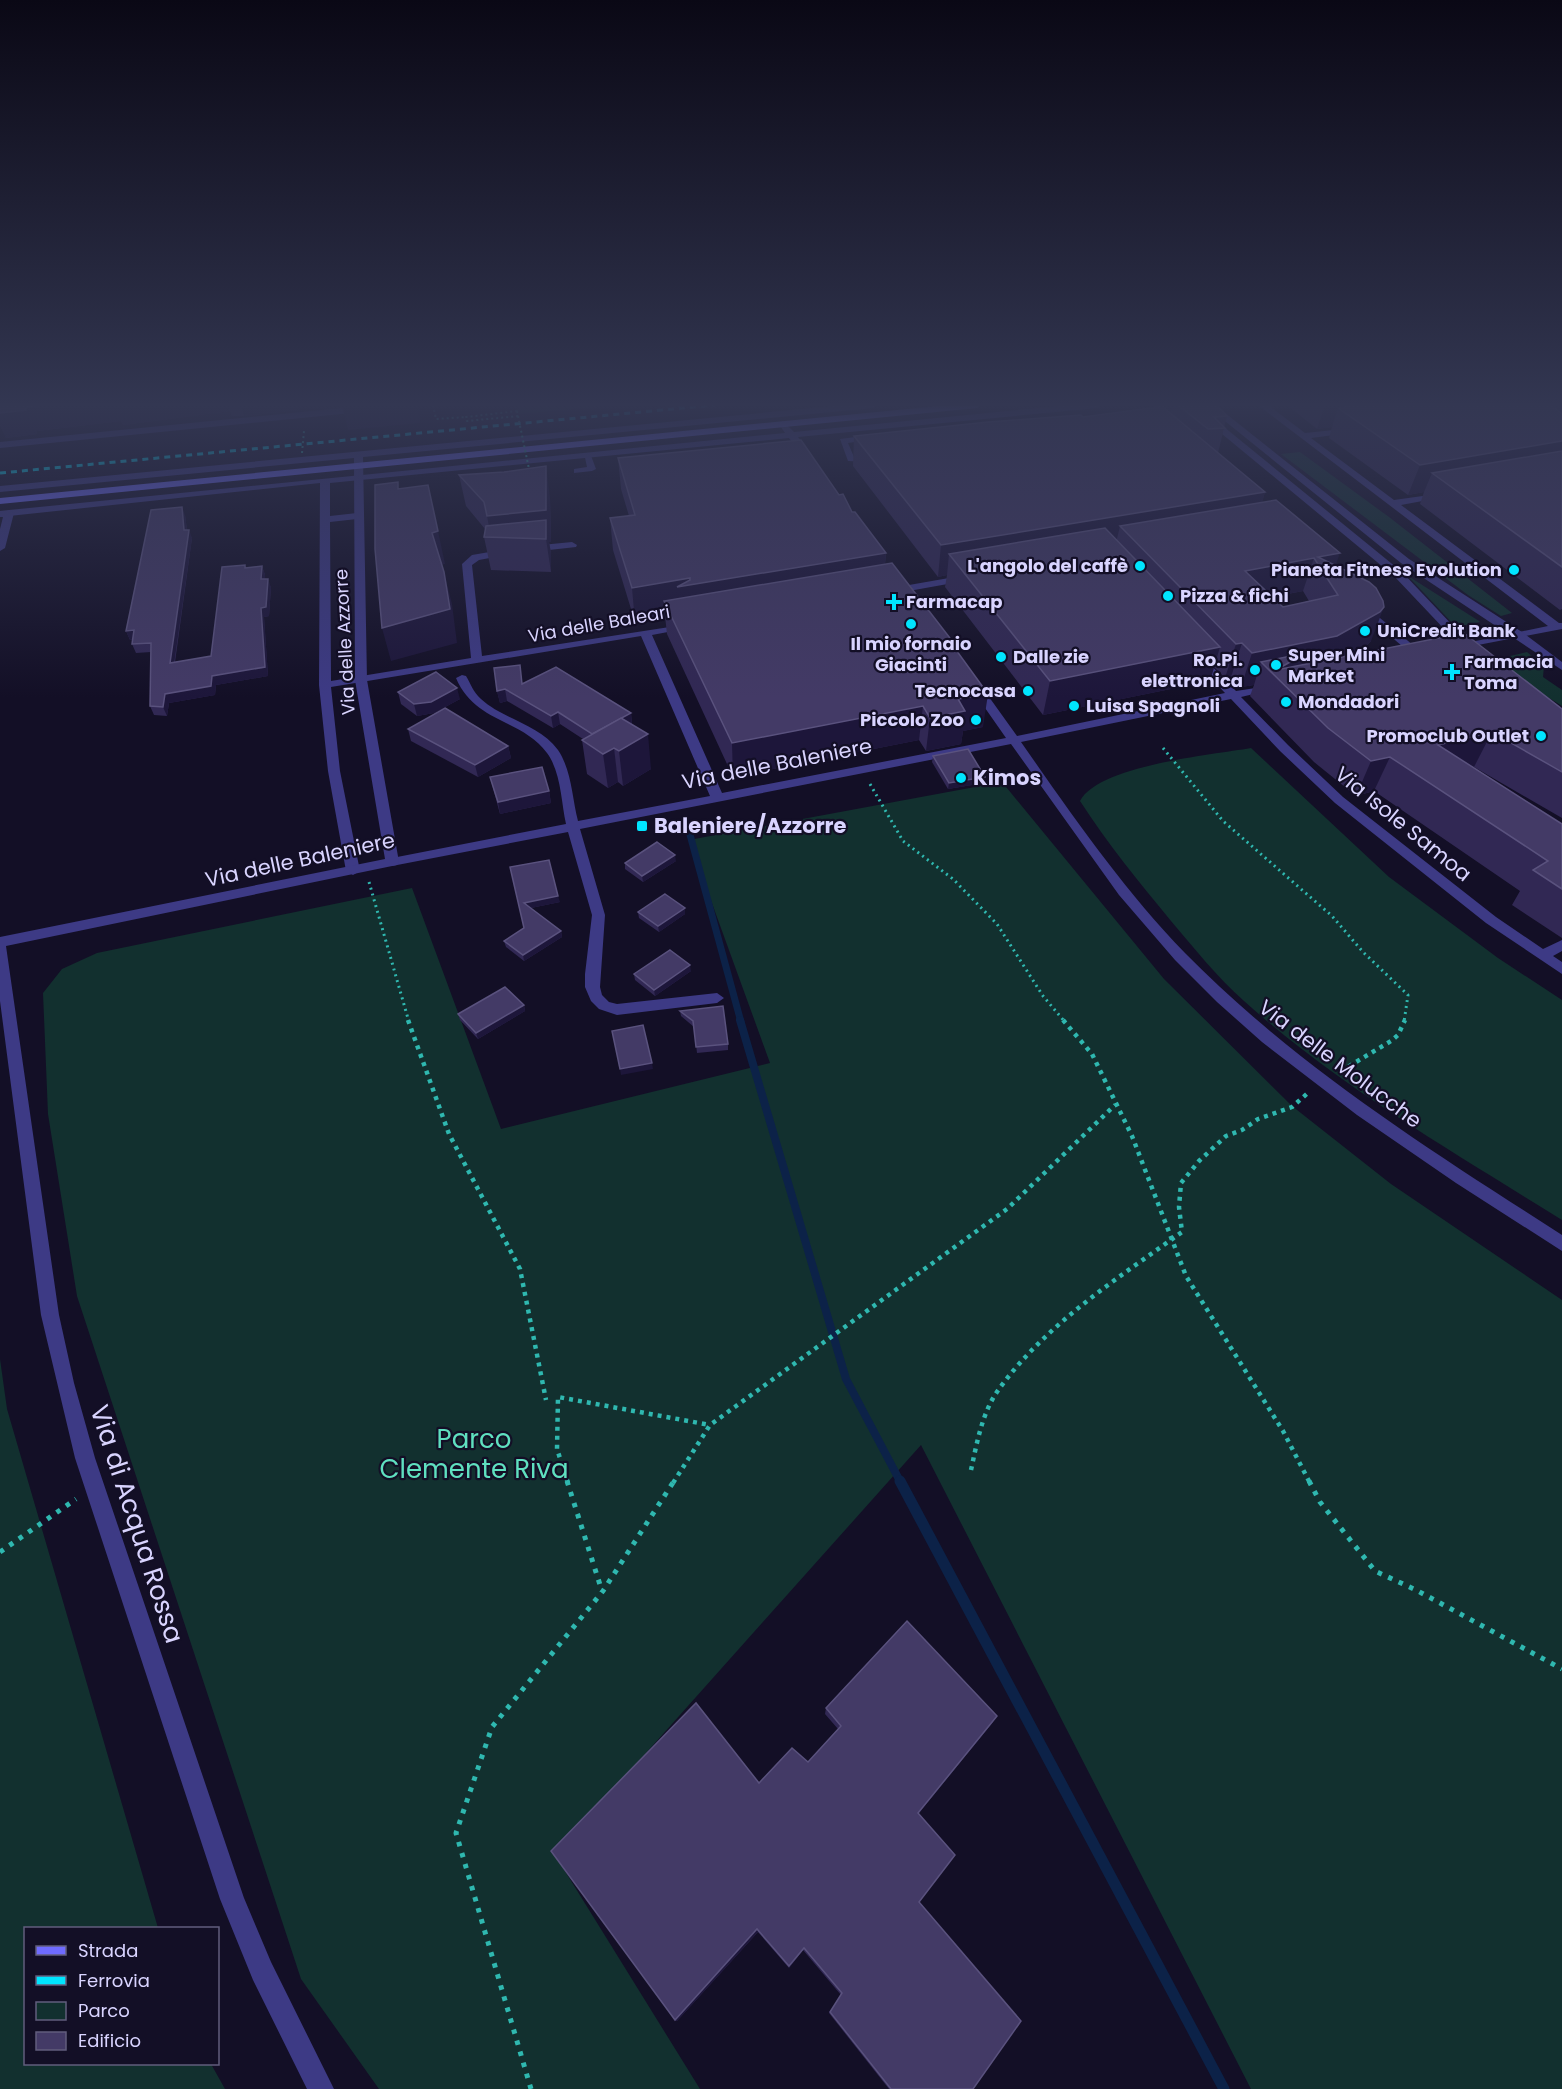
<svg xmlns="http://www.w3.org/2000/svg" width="1562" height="2089" font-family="Poppins,sans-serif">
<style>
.green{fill:#12302f}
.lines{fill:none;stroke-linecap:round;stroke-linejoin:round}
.stream-far2{stroke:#0c2248;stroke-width:7}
.stream-far1{stroke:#0c2248;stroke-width:8}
.stream{stroke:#0c2248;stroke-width:11}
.path-far3{stroke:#2fb8b0;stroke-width:2;stroke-dasharray:2 3;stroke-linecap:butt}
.path-far2{stroke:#2fb8b0;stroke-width:3;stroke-dasharray:2 4;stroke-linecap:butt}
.path-far1{stroke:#2fb8b0;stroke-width:4.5;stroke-dasharray:4 5;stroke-linecap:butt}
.path{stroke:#2fb8b0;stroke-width:5;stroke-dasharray:4.5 7;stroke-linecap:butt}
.service{fill:#3d3a85;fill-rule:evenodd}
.minor{fill:#3d3a85;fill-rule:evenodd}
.tertiary{fill:#3d3a85;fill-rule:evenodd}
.secondary{fill:#6f6bff;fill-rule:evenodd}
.rail{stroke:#00e5ff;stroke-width:3;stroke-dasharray:6 5;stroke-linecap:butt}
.path-bridge{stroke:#2fb8b0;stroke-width:2;stroke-dasharray:2 3;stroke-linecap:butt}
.wall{fill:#312854;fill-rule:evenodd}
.shaded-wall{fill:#1d163a}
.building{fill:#433a66;stroke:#5a527e;stroke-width:1.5;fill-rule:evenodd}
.poi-dot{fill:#00e5ff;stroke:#130f26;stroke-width:2}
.labels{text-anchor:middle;stroke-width:4.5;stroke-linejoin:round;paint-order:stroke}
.far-poi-label{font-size:18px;font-weight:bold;fill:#d9d4ff;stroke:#130f26;text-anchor:start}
.far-street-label{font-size:18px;fill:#d9d4ff;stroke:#130f26}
.street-label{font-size:21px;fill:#d9d4ff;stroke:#130f26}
.poi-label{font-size:21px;font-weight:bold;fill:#d9d4ff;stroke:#130f26;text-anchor:start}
.near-park-label{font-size:26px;fill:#5fe0c0;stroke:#130f26}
.near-street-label{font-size:26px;fill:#d9d4ff;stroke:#130f26}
</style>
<rect width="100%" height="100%" fill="#130f26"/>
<!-- green -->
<g class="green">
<path d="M 515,405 L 615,405 L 519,414 Z"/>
<path d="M 1300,452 L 1389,517 L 1512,613 L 1501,616 L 1468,595 L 1281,454 Z"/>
<path d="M 1408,576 L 1479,621 L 1480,622 L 1456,627 Z"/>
<path d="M 1527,652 L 1544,666 L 1543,677 L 1562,690 L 1562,706 L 1489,661 Z"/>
<path d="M 1251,748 L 1389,877 L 1498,958 L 1562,1000 L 1562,1220 C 1455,1153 1338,1086 1244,1001 C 1217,977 1194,948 1171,921 C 1139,882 1107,843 1080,801 C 1099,765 1212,755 1251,748 Z"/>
<path d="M 1002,782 L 1164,979 L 1292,1106 L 1391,1184 L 1562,1300 L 1562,2089 L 1251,2089 L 921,1445 L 555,1855 L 700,2089 L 379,2089 L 301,1979 L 77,1296 L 48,1114 L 43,993 L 62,969 L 97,953 L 412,888 L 501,1129 L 770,1063 L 689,840 Z"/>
<path d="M 0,1359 L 7,1409 L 158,1928 L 26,1928 L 26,2064 L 211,2064 L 225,2089 L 0,2089 Z"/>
</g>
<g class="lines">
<!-- stream-far2 -->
<path class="stream-far2" d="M 689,831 L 741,1022"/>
<!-- stream-far1 -->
<path class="stream-far1" d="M 740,1020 L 846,1379 L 901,1483"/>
<!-- stream -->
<path class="stream" d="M 900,1481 L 1224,2089"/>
<!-- path-far3 -->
<g class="path-far3">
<path d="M 433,405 L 436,419 L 466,417"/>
<path d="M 517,411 L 518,416 L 467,421 L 466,417 Z"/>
</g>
<!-- path-far2 -->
<g class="path-far2">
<path d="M 1163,748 L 1223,821 L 1332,916 L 1363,952 L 1408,995 L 1404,1022"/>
<path d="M 870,784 L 903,841 L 953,879 L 997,924 L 1043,996 L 1065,1022"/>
<path d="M 369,882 L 409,1022"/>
</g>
<!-- path-far1 -->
<g class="path-far1">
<path d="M 408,1020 L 449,1134 L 520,1269 L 546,1400"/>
<path d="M 1063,1020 L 1092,1054 L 1132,1136 L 1186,1276 L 1283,1431 L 1310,1483"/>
<path d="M 1341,1071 L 1391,1041 L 1398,1035 L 1405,1020"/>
<path d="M 971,1470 C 977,1443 982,1412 999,1389 C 1046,1324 1118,1278 1182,1232 L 1179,1207 L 1181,1183 L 1199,1161 L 1226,1136 L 1242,1130 L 1258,1119 L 1292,1107 L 1309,1092"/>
<path d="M 568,1483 L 557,1449 L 558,1397 L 710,1425"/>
<path d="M 673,1483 L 710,1425 L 1007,1209 L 1115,1105"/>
</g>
<!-- path -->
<g class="path">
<path d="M 567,1481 L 602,1591"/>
<path d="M 1309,1481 L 1320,1502 L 1375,1571 L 1416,1590 L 1562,1669"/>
<path d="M 0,1552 L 76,1499"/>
<path d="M 531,2089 L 456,1833 L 492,1727 L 603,1591 L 674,1481"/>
</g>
<!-- service -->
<g class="service">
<path d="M 871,435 L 875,437 L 874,439 L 848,443 L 854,457 L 873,458 L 873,462 L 848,461 L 840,439 Z"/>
<path d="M 584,453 L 590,453 L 596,469 L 592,471 L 574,473 L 574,469 L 587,467 Z"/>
</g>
<!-- minor -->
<g class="minor">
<path d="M 373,405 L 405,405 L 401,408 L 0,448 L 0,442 Z"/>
<path d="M 1068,405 L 1101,405 L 1097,408 L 798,437 L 812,455 L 807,458 L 804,457 L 789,438 L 330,483 L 330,516 L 357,513 L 362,516 L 357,519 L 330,522 L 331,681 L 471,658 L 462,564 L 472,555 L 507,549 L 512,552 L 511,554 L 479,560 L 472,565 L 482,656 L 689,624 L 689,628 L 652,635 L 722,793 L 1006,738 L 969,685 L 975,682 L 979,683 L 1017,736 L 1225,693 L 1194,660 L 1200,657 L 1204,658 L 1236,691 L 1275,685 L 1275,689 L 1241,697 L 1288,745 L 1343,797 L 1496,917 L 1543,949 L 1562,940 L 1562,951 L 1553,956 L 1562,962 L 1562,974 L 1486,923 L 1335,803 L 1280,751 L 1231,699 L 1021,742 C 1072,815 1123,889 1185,953 C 1296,1066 1430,1150 1562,1235 L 1562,1251 L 1456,1183 L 1357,1115 L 1262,1042 L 1217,1002 L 1175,960 L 1119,895 L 1011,744 L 580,829 L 605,915 L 600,987 L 602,995 L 609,1002 L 617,1004 L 717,993 L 724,998 L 717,1003 L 617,1015 L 599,1009 L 591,1001 L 585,987 L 585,974 L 592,915 L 568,832 L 392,866 L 385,862 L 392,858 L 566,824 C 561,801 561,772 547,753 C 522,719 475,723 456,678 L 462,675 L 466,676 C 471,684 473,692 481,699 C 504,720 539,724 558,750 C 572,771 572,798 578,821 L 710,796 L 641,636 L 331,687 L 340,771 L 360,871 L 353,875 L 346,871 L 328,771 L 319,685 L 320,483 L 9,516 L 4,513 L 9,510 L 785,433 L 779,424 L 783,421 L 794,432 Z"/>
<path d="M 1258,405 L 1268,405 L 1305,433 L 1353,428 L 1353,432 L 1350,433 L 1311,438 L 1394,500 L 1444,493 L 1444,497 L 1401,505 L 1559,623 L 1562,623 L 1562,629 L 1452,650 L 1452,646 L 1548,626 Z"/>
<path d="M 572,542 L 577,545 L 576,547 L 531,552 L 526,549 L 531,546 Z"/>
<path d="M 966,575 L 971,578 L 970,580 L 892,594 L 887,591 L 892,588 Z"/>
<path d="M 1364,605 L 1424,654 L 1424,658 L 1416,658 L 1360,610 L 1360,606 Z"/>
</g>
<!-- tertiary -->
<g class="tertiary">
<path d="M 844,405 L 877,405 L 873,408 L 363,457 L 367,680 L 399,862 L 397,865 L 6,946 L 59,1315 L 74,1383 L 95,1458 L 244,1898 L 271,1962 L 334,2089 L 307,2089 L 253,1980 L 220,1899 L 75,1458 L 41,1315 L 0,1001 L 0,937 L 385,859 L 355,680 L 354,458 L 0,492 L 0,486 Z"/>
<path d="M 1187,405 L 1197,405 L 1402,572 L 1474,648 L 1474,652 L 1466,652 L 1394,576 Z"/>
<path d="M 1205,405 L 1215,405 L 1409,559 L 1522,632 L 1562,662 L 1562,670 L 1401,563 Z"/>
<path d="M 9,510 L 14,513 L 5,548 L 0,551 L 0,529 L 3,517 L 0,517 L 0,511 Z"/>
</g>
<!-- secondary -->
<path class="secondary" d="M 948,405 L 981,405 L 977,408 L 0,504 L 0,498 Z"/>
<!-- rail -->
<path class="rail" d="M 0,473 L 714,405"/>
<!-- path-bridge -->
<g class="path-bridge">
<path d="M 518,416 L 529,469"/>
<path d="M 302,453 L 304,431"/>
</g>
</g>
<!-- wall -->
<g class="wall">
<path d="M 0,405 L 312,405 L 298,407 L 299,410 L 244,416 L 232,416 L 230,411 L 123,425 L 121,421 L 37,431 L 37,434 L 6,438 L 0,425 Z"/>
<path d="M 1154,405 L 1217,405 L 1227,416 L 1218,453 L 1265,492 L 1262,502 L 1336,566 L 1371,641 L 1366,646 L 1349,656 L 1562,709 L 1562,818 L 1474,767 L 1472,767 L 1562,824 L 1562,938 L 1512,905 L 1520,891 L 1374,791 L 1356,796 L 1314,762 L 1250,696 L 1254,685 L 1241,687 L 1231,677 L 1225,678 L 1214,667 L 1210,681 L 1043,715 L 945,587 L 947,575 L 938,577 L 853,466 L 854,436 L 1083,417 L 1153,407 ZM 1303,591 L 1309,601 L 1283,607 L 1272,597 Z"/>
<path d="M 1287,405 L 1562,405 L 1562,609 L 1560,610 L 1420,504 L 1424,492 L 1408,495 L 1329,438 L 1332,427 L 1317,429 Z"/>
<path d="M 618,458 L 839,495 L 852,512 L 886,553 L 885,564 L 952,645 L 983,727 L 963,731 L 961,744 L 926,751 L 919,740 L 733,777 L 667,634 L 665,616 L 635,622 L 613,550 L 610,518 L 629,516 L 621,489 Z"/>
<path d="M 459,475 L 550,498 L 551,542 L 549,542 L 551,553 L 551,572 L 491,570 L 484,537 L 485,529 L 466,506 Z"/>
<path d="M 185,515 L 187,530 L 192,538 L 175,662 L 211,656 L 245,565 L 246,568 L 262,566 L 265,575 L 264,579 L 271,587 L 269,616 L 264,617 L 268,676 L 216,685 L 215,695 L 169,703 L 167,716 L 154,715 L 150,706 L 151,652 L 136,653 L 132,644 L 132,640 L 130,640 L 126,631 Z"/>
<path d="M 523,683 L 631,713 L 632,724 L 651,769 L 623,786 L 618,782 L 608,788 L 587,774 L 582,740 L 583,739 L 560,724 L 553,728 L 507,701 L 500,703 L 497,691 Z"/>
<path d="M 398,692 L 460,699 L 434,713 L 417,716 L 401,704 Z"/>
<path d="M 408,729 L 508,746 L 511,758 L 478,777 L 411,741 Z"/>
<path d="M 933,756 L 985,777 L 984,783 L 948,789 L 932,762 Z"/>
<path d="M 490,777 L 549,791 L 551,803 L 500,814 Z"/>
<path d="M 676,861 L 643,882 L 625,869 L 625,863 Z"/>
<path d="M 510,867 L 560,902 L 531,908 L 561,931 L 562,937 L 524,961 L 506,947 L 504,941 L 524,928 Z"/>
<path d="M 685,908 L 685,914 L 659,932 L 639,918 L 638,912 Z"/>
<path d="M 691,971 L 655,996 L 635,980 L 634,974 Z"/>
<path d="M 524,1005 L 525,1011 L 478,1039 L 460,1020 L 458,1014 Z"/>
<path d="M 680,1011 L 728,1044 L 728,1050 L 697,1053 L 694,1027 L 681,1016 Z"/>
<path d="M 826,1708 L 993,1722 L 918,1814 L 919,1902 L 973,2089 L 889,2089 L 829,2013 L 841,1995 L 803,1950 L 789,1968 L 758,1932 L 677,2021 L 675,2020 L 759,1783 L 808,1762 L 838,1729 L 825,1714 Z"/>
</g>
<!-- shaded-wall -->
<g class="shaded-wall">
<path d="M 41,405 L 228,405 L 230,411 L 123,425 L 121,421 L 37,431 L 37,434 L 6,438 L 0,425 L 0,413 L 26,407 Z"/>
<path d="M 241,405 L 312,405 L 298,407 L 299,410 L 244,416 Z"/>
<path d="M 354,405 L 419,405 L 420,423 L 348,430 L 342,406 Z"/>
<path d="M 1163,405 L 1173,405 L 1166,431 Z"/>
<path d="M 1325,405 L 1406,405 L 1338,408 L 1332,427 L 1317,429 Z"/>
<path d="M 1562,441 L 1562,469 L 1432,473 L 1424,492 L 1408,495 L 1420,465 Z"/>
<path d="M 546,466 L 550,498 L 551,542 L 549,542 L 551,553 L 551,572 L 546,539 L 491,537 L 487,516 Z"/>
<path d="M 1265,492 L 1256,524 L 1120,526 L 1115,547 L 949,554 L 947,575 L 938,577 L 941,545 Z"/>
<path d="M 182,507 L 185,515 L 188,538 L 189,530 L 192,538 L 173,671 L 170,663 L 184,530 Z"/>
<path d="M 435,517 L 445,564 L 440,565 L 432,533 Z"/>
<path d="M 886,553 L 883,586 L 664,601 L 665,616 L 635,622 L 632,588 L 690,578 L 690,585 Z"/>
<path d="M 1340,553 L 1330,582 L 1318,557 Z"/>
<path d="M 1314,558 L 1303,591 L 1235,604 L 1245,571 Z"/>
<path d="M 262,566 L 265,575 L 264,588 L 261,579 Z"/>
<path d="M 444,572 L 452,604 L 457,643 L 391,661 L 382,628 Z"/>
<path d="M 268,579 L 271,587 L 269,616 L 264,617 L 268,676 L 216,685 L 215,695 L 169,703 L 167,716 L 163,707 L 165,694 L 212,676 L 261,608 Z"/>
<path d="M 1384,607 L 1371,641 L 1366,646 L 1294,687 L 1261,662 L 1254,685 L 1241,687 L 1252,653 Z"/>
<path d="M 134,630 L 138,639 L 130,640 L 126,631 Z"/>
<path d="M 1242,643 L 1231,677 L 1225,678 L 1236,644 Z"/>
<path d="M 1220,647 L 1210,681 L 1043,715 L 1050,681 Z"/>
<path d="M 457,688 L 460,699 L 434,713 L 417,716 L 414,704 Z"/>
<path d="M 505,689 L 507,701 L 500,703 L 497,691 Z"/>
<path d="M 988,694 L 983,727 L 963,731 L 961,744 L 926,751 L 930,718 L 958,699 Z"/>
<path d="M 923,706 L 919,740 L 733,777 L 732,743 Z"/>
<path d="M 558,712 L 560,724 L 553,728 L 551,716 Z"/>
<path d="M 631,713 L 632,725 L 595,735 Z"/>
<path d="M 1492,732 L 1474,767 L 1424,779 L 1438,745 Z"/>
<path d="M 648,734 L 651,769 L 623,786 L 619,751 Z"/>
<path d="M 508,746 L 511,758 L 478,777 L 475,765 Z"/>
<path d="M 614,748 L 618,782 L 608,788 L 603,754 Z"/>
<path d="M 1390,757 L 1374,791 L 1356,796 L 1371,761 Z"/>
<path d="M 985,777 L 984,783 L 948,789 L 949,783 Z"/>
<path d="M 549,791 L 551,803 L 500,814 L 498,802 Z"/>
<path d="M 675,855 L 676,861 L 643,882 L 642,876 Z"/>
<path d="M 558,896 L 560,902 L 526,909 L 524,903 Z"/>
<path d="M 685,908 L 685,914 L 659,932 L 658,926 Z"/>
<path d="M 561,931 L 562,937 L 524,961 L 523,955 Z"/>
<path d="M 690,965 L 691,971 L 655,996 L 654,990 Z"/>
<path d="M 524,1005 L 525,1011 L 478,1039 L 476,1033 Z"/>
<path d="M 652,1063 L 653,1069 L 621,1075 L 620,1069 Z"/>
<path d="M 997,1716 L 993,1722 L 915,1818 L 918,1813 Z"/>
<path d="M 757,1929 L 758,1932 L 677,2021 L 675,2020 Z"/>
<path d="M 804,1948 L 803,1950 L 789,1968 L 789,1966 Z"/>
</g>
<!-- building -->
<g class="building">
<path d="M 0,405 L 41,405 L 26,407 L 26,410 L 0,413 Z"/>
<path d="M 1157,405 L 1163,405 L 1163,407 L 1265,492 L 941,545 L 854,436 L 988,422 L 1081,415 L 1083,417 L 1159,407 Z"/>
<path d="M 1178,405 L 1217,405 L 1227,416 L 1214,417 L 1225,428 L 1208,429 Z"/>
<path d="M 1359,405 L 1550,405 L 1562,414 L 1562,441 L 1420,465 L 1338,408 Z"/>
<path d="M 801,440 L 839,495 L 843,494 L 852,512 L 855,512 L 886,553 L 677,587 L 690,580 L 690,578 L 632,588 L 610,518 L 635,515 L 618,458 Z"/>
<path d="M 1562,451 L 1562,567 L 1432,473 Z"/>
<path d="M 546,466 L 546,510 L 487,516 L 484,502 L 459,475 L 504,472 Z"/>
<path d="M 398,482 L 398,489 L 428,485 L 438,531 L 432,533 L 444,572 L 450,609 L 382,628 L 375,549 L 375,485 Z"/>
<path d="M 1276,500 L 1340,553 L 1318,557 L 1369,582 L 1376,588 L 1383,601 L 1384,607 L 1380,612 L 1337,636 L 1252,653 L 1242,643 L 1236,644 L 1120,526 ZM 1314,558 L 1338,595 L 1283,607 L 1245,571 Z"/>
<path d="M 182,507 L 184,530 L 189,530 L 170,663 L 211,656 L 222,567 L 245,565 L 245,568 L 262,566 L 261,579 L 268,579 L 266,607 L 261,608 L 265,667 L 212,676 L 211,686 L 165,694 L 163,707 L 150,706 L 151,643 L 132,644 L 134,630 L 126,631 L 151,510 Z"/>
<path d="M 546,520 L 546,539 L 484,537 L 486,526 Z"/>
<path d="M 1105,528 L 1220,647 L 1050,681 L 949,554 Z"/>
<path d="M 892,563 L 953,642 L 951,643 L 988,694 L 958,699 L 965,711 L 930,718 L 923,706 L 732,743 L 664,601 Z"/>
<path d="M 1464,633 L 1562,709 L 1562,772 L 1492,732 L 1438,745 L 1562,824 L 1562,889 L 1533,870 L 1548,861 L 1390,757 L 1371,761 L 1328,728 L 1261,662 L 1306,653 L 1276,670 Z"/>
<path d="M 520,665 L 522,684 L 556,667 L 631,713 L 592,734 L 558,712 L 551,716 L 505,689 L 497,691 L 494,668 Z"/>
<path d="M 436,672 L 457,688 L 431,702 L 414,704 L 398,692 Z"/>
<path d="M 445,708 L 508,746 L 475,765 L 408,729 Z"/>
<path d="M 621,718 L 648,734 L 619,751 L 614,748 L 603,754 L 582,740 Z"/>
<path d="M 968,749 L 985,777 L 949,783 L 933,756 Z"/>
<path d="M 542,767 L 549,791 L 498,802 L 490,777 Z"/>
<path d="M 657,842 L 675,855 L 642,876 L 625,863 Z"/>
<path d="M 549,860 L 558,896 L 524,903 L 561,931 L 523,955 L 504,941 L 524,928 L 510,867 Z"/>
<path d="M 665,894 L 685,908 L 658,926 L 638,912 Z"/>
<path d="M 670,950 L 690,965 L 654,990 L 634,974 Z"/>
<path d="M 505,987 L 524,1005 L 476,1033 L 458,1014 Z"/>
<path d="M 723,1006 L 728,1044 L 696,1047 L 693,1021 L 680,1011 Z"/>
<path d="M 643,1025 L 652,1063 L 620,1069 L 612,1031 Z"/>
<path d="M 907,1621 L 997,1716 L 918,1813 L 955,1855 L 919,1902 L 1021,2021 L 973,2089 L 891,2089 L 830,2012 L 842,1993 L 804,1948 L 789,1966 L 757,1929 L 675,2020 L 551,1851 L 696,1703 L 759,1783 L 792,1748 L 808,1762 L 841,1726 L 826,1708 Z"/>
</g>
<!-- sky -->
<linearGradient id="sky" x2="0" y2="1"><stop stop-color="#0a0815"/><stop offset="0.58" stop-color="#333752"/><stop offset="1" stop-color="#333752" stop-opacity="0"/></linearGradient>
<rect width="1562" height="698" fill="url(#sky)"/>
<!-- markers -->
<g class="poi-dot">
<circle cx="1140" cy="566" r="6"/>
<circle cx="1514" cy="570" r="6"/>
<circle cx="1168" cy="596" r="6"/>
<path d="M891 593h6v6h6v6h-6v6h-6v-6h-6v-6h6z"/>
<circle cx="911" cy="624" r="6"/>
<circle cx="1365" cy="631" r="6"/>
<circle cx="1001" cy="657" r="6"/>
<circle cx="1276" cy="665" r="6"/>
<circle cx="1255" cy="670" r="6"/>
<path d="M1449 663h6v6h6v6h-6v6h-6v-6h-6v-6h6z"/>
<circle cx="1028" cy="691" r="6"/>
<circle cx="1286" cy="702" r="6"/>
<circle cx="1074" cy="706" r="6"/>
<circle cx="976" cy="720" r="6"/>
<circle cx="1541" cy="736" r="6"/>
<circle cx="961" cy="778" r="6"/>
<rect x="636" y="820" width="12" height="12" rx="3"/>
</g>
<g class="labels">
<!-- far-poi labels -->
<g class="far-poi-label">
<text x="1128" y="572" text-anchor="end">L'angolo del caffè</text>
<text x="1502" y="576" text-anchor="end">Pianeta Fitness Evolution</text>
<text x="1180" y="602">Pizza &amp; fichi</text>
<text x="906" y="608">Farmacap</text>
<text x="1377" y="637">UniCredit Bank</text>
<text x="911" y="650" text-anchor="middle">Il mio fornaio<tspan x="911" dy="21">Giacinti</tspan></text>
<text x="1288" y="661">Super Mini<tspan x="1288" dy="21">Market</tspan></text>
<text x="1013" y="663">Dalle zie</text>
<text x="1243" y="666" text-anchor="end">Ro.Pi.<tspan x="1243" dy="21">elettronica</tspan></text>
<text x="1464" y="668">Farmacia<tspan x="1464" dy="21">Toma</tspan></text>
<text x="1016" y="697" text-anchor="end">Tecnocasa</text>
<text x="1298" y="708">Mondadori</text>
<text x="1086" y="712">Luisa Spagnoli</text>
<text x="964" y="726" text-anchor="end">Piccolo Zoo</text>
<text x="1529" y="742" text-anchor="end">Promoclub Outlet</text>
</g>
<!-- far-street labels -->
<g class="far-street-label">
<text transform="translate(599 624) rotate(-10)" y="6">Via delle Baleari</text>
<text transform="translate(345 642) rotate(-93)" y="6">Via delle Azzorre</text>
</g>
<!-- street labels -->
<g class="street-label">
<text transform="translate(777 764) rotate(-11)" y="7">Via delle Baleniere</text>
<text transform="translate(1403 824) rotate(39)" y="7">Via Isole Samoa</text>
<text transform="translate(300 860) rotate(-12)" y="7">Via delle Baleniere</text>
<text transform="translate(1340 1064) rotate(37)" y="7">Via delle Molucche</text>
</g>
<!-- poi labels -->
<g class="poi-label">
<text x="973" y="785">Kimos</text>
<text x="654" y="833">Baleniere/Azzorre</text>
</g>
<!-- near-park labels -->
<g class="near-park-label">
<text x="474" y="1448">Parco<tspan x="474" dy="30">Clemente Riva</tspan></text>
</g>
<!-- near-street labels -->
<g class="near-street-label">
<text transform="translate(137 1524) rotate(72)" y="9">Via di Acqua Rossa</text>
</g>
</g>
<!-- legend -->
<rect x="24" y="1927" width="195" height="138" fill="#130f26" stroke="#625e7d" stroke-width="1.5"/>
<rect x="36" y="1946" width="30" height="9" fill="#6f6bff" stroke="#625e7d" stroke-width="1.5"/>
<text x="78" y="1957" font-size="18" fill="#d9d4ff">Strada</text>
<rect x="36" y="1976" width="30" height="9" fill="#00e5ff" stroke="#625e7d" stroke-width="1.5"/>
<text x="78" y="1987" font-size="18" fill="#d9d4ff">Ferrovia</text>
<rect x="36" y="2002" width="30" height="18" fill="#12302f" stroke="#625e7d" stroke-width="1.5"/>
<text x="78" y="2017" font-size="18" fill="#d9d4ff">Parco</text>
<rect x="36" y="2032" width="30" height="18" fill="#433a66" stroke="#625e7d" stroke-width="1.5"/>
<text x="78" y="2047" font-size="18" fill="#d9d4ff">Edificio</text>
</svg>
